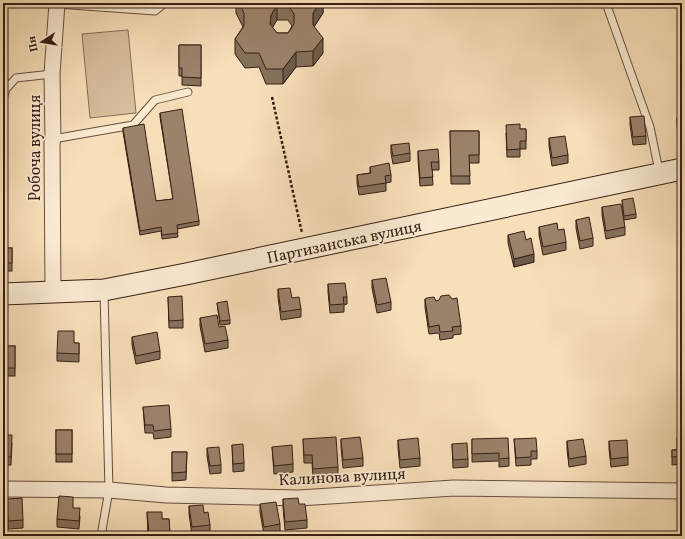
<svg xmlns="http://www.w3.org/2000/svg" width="685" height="539" font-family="Vollkorn,serif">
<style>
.green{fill:#d6be9d;stroke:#866e58}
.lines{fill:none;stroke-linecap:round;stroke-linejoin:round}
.lane-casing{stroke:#674e3d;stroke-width:9}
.street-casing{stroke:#674e3d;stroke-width:17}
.secondary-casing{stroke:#371e14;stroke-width:23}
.path{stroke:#371e14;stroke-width:2.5;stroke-dasharray:3 2;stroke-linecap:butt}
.lane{stroke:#faead2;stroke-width:7}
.street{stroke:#faead2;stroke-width:15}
.secondary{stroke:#faead2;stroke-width:21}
.wall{fill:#85705b;stroke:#371e14;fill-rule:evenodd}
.shaded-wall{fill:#6c5b4a;stroke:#371e14}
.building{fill:#9b826a;stroke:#371e14;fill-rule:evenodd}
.labels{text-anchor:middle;stroke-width:3.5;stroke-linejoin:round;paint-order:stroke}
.street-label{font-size:16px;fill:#371e14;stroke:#faead2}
</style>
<rect width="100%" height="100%" fill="#f7dfb9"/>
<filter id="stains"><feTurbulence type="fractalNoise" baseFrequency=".005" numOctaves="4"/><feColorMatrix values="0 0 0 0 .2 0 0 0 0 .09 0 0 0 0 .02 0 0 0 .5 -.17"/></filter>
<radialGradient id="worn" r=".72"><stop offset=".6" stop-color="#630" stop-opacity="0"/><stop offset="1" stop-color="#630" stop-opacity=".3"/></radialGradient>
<!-- green -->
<path class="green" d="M 128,30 L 136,113 L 90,118 L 82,34 Z"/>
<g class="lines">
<!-- lane casing -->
<g class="lane-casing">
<g id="lane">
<path d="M 606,3 L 650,127 L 659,171"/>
<path d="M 57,4 L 155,11 L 165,3"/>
<path d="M 3,99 L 6,89 L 16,78 L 52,74"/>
<path d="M 53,139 L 133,125 L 155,100 L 188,92"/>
<path d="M 101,536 L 109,490 L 104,292"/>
</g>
</g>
<!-- street casing -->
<g class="street-casing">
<g id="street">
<path d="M 53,293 L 52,143 L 53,139 L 52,74 L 57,3"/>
<path d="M 3,489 L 109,490 L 166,495 L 299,498 L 454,488 L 682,491"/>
</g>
</g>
<!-- secondary casing -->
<g class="secondary-casing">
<path id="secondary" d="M 3,294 L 104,290 L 186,274 L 682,169"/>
</g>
<!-- path -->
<path class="path" d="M 272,97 L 302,233"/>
<!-- lane -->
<use href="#lane" class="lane"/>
<!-- street -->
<use href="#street" class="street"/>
<!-- secondary -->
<use href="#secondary" class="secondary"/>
</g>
<!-- wall -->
<g class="wall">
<path d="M 236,3 L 323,3 L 323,13 L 314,27 L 323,53 L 313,66 L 296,67 L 283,84 L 266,84 L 259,67 L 245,68 L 235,54 L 235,39 L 243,27 L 236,13 ZM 277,20 L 288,20 L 292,26 L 288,33 L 277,33 L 272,27 Z"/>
<path d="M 179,45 L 201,45 L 201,86 L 182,85 L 182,76 L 179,76 Z"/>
<path d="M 160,113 L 199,221 L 199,225 L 177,229 L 178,237 L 162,239 L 161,231 L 140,235 L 123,132 L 123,128 L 156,201 L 173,199 L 160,117 Z"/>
<path d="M 630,117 L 646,136 L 646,144 L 633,145 L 630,125 Z"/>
<path d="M 682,117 L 682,147 L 681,147 L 677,126 L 677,118 Z"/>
<path d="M 520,129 L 526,129 L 526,149 L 520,149 L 520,157 L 507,157 L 506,133 Z"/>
<path d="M 450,131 L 479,131 L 479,163 L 469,163 L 470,184 L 451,184 Z"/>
<path d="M 549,138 L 568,155 L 568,163 L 552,166 L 549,146 Z"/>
<path d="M 391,145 L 410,153 L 410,161 L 393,164 L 391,153 Z"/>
<path d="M 418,151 L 439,162 L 439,170 L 432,170 L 433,185 L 420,186 L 418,159 Z"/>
<path d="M 370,167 L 391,175 L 391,182 L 386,183 L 386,191 L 359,195 L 357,183 L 357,175 L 370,173 Z"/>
<path d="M 622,200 L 636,214 L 636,218 L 624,220 Z"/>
<path d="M 602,207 L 625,227 L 625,235 L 606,239 L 602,215 Z"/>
<path d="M 576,220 L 593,238 L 593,246 L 580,249 L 576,228 Z"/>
<path d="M 539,227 L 566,242 L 566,250 L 543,255 L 539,235 Z"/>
<path d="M 508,235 L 526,240 L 534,262 L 514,267 L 508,243 Z"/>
<rect x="3" y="248" width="9" height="23"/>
<path d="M 372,280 L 391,302 L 391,310 L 377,313 L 372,288 Z"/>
<path d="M 328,284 L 347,297 L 347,304 L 344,305 L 344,312 L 330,313 L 328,292 Z"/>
<path d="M 278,289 L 292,298 L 301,309 L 301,317 L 281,320 L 278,297 Z"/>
<path d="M 168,297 L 183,320 L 183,328 L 169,328 Z"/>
<path d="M 425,299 L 461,326 L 461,334 L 453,335 L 453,338 L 440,340 L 439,333 L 429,334 L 425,307 Z"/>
<path d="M 217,303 L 230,320 L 230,324 L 220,325 Z"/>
<path d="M 200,318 L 219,327 L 228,340 L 228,348 L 205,352 L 200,326 Z"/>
<path d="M 132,337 L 160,351 L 160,359 L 136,364 L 132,345 Z"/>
<path d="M 74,343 L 79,343 L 79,362 L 57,361 L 57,353 Z"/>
<rect x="3" y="346" width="12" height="30"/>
<path d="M 143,407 L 171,429 L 171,437 L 154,439 L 153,433 L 145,433 Z"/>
<rect x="56" y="430" width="16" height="32"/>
<path d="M 3,435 L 12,443 L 11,465 L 3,465 Z"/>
<path d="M 682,438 L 682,464 L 672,465 L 672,450 L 677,450 Z"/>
<path d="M 303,439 L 338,467 L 338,475 L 313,477 L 312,463 L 304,463 Z"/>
<path d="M 341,439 L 363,458 L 363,466 L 343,468 L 341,447 Z"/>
<path d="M 472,439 L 509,458 L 509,466 L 499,467 L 499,461 L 472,462 Z"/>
<path d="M 514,439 L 537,451 L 537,459 L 531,459 L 531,465 L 516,466 Z"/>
<path d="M 398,440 L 420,458 L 420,466 L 400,468 L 398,448 Z"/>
<path d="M 567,441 L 586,456 L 586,464 L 569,467 L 567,449 Z"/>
<path d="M 609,441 L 628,457 L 628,465 L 611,467 L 609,449 Z"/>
<path d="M 452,444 L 468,459 L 468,467 L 453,468 Z"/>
<path d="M 232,445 L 244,463 L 244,471 L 233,472 Z"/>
<path d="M 272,447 L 293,464 L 293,472 L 274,474 Z"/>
<path d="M 207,448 L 221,465 L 221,473 L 210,474 L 207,456 Z"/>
<path d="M 172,452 L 187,452 L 186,480 L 172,481 Z"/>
<path d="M 7,499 L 23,520 L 23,528 L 8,529 Z"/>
<path d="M 283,499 L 299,504 L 307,520 L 307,528 L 285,530 L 283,507 Z"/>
<path d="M 260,504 L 280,524 L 280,532 L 264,535 L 260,512 Z"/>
<path d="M 189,506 L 204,513 L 210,525 L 210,533 L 192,535 L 189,514 Z"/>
<path d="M 73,508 L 80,516 L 79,529 L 57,527 L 57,519 Z"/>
<path d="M 147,512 L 162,519 L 169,519 L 170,536 L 148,536 Z"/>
</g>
<!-- shaded-wall -->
<g class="shaded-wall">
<path d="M 320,3 L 323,3 L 323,13 L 313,28 L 313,13 Z"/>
<path d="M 277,5 L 277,20 L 271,30 L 270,24 L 271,15 Z"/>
<path d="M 323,38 L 323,53 L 313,66 L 313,51 Z"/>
<path d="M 5,43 L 5,58 L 3,73 L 3,58 Z"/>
<path d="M 296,52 L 296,67 L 283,84 L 283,69 Z"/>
<path d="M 534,254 L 534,262 L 514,267 L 514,259 Z"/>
</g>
<!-- building -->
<g class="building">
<path d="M 239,3 L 320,3 L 313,13 L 313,25 L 323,38 L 313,51 L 296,52 L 283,69 L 266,69 L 259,53 L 245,53 L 235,39 L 244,26 L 244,13 ZM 277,5 L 288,5 L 294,14 L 294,24 L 288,33 L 277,33 L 270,24 L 271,15 Z"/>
<path d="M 3,43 L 5,43 L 3,58 Z"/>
<path d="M 179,45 L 201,45 L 201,78 L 182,77 L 182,68 L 179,68 Z"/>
<path d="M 182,109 L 199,221 L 177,225 L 178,233 L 162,235 L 161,227 L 140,231 L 123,128 L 144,124 L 156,201 L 173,199 L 160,113 Z"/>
<path d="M 644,116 L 646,136 L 633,137 L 630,117 Z"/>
<path d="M 682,117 L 682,139 L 681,139 L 677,118 Z"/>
<path d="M 520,124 L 520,129 L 526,129 L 526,141 L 520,141 L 520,149 L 507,150 L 506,125 Z"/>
<path d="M 450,131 L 479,131 L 479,155 L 469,155 L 470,176 L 451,176 Z"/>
<path d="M 565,136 L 568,155 L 552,158 L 549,138 Z"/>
<path d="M 409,143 L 410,153 L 393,156 L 391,145 Z"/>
<path d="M 438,149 L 439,162 L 431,162 L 433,177 L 420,178 L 418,151 Z"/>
<path d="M 389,163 L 391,175 L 385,176 L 386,183 L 359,187 L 357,175 L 371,173 L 370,167 Z"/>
<path d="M 633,198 L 636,214 L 624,216 L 622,200 Z"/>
<path d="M 621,204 L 625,227 L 606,231 L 602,207 Z"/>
<path d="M 589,217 L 593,238 L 580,241 L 576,220 Z"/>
<path d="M 557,223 L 558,230 L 564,229 L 566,242 L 543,247 L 539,227 Z"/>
<path d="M 524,231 L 526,240 L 531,238 L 534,254 L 514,259 L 508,235 Z"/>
<rect x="3" y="248" width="9" height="15"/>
<path d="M 386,278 L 391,302 L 377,305 L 372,280 Z"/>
<path d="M 345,283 L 347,297 L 343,297 L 344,304 L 330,305 L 328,284 Z"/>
<path d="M 290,288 L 292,298 L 299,297 L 301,309 L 281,312 L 278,289 Z"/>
<path d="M 449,295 L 452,299 L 457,298 L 461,326 L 452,327 L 453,331 L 440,332 L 439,325 L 429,327 L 425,299 L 427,298 L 434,297 L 436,301 L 439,300 L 441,296 Z"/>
<path d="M 182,296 L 183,320 L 169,321 L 168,297 Z"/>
<path d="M 227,301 L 230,320 L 220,321 L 217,303 Z"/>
<path d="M 217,315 L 219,327 L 225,326 L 228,340 L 205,344 L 200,318 Z"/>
<path d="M 58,331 L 74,331 L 74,343 L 79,343 L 79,354 L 57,353 Z"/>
<path d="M 157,332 L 160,351 L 136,356 L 132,337 Z"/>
<rect x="3" y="346" width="12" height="22"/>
<path d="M 169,405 L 171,429 L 154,431 L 153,425 L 145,425 L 143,407 Z"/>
<rect x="56" y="430" width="16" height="24"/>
<path d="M 3,435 L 12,435 L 11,457 L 3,457 Z"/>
<path d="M 336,437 L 338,467 L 313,469 L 312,455 L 304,455 L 303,439 Z"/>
<path d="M 360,437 L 363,458 L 343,460 L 341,439 Z"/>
<path d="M 418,438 L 420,458 L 400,460 L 398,440 Z"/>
<path d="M 508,438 L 509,458 L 499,459 L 499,453 L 472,454 L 472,439 Z"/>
<path d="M 536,438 L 537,451 L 531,451 L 531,457 L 516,458 L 514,439 Z"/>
<path d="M 677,438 L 682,438 L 682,456 L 672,457 L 672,450 L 677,450 Z"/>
<path d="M 583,439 L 586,456 L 569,459 L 567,441 Z"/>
<path d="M 627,440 L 628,457 L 611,459 L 609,441 Z"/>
<path d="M 467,443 L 468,459 L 453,460 L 452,444 Z"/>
<path d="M 243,444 L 244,463 L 233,464 L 232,445 Z"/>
<path d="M 292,445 L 293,464 L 274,466 L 272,447 Z"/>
<path d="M 219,447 L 221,465 L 210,466 L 207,448 Z"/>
<path d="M 172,452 L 187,452 L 186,472 L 172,473 Z"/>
<path d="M 59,496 L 73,497 L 73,508 L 80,508 L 79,521 L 57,519 Z"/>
<path d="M 22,498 L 23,520 L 8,521 L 7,499 Z"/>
<path d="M 298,498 L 299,504 L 305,504 L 307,520 L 285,522 L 283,499 Z"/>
<path d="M 276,502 L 280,524 L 264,527 L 260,504 Z"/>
<path d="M 203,505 L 204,513 L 208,512 L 210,525 L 192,527 L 189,506 Z"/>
<path d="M 147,512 L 162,512 L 162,519 L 169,519 L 170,532 L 149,533 Z"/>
</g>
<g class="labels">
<!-- street labels -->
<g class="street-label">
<text transform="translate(34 148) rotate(-90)" y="6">Робоча вулиця</text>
<text transform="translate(344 241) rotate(-12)" y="6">Партизанська вулиця</text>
<text transform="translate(342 476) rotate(-3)" y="6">Калинова вулиця</text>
</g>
</g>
<!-- margin -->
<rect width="685" height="539" fill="none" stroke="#f7dfb9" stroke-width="16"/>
<rect x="4" y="4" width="677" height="531" fill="none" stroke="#371e14" stroke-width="2"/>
<rect x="8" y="8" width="669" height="523" fill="none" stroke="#371e14"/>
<!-- north arrow -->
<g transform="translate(42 42) rotate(258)" stroke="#faead2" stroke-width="3" paint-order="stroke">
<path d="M0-3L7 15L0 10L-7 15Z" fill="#371e14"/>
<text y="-6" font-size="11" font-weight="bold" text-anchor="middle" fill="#371e14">Пн</text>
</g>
<rect width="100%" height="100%" filter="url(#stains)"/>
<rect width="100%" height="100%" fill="url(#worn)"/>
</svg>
